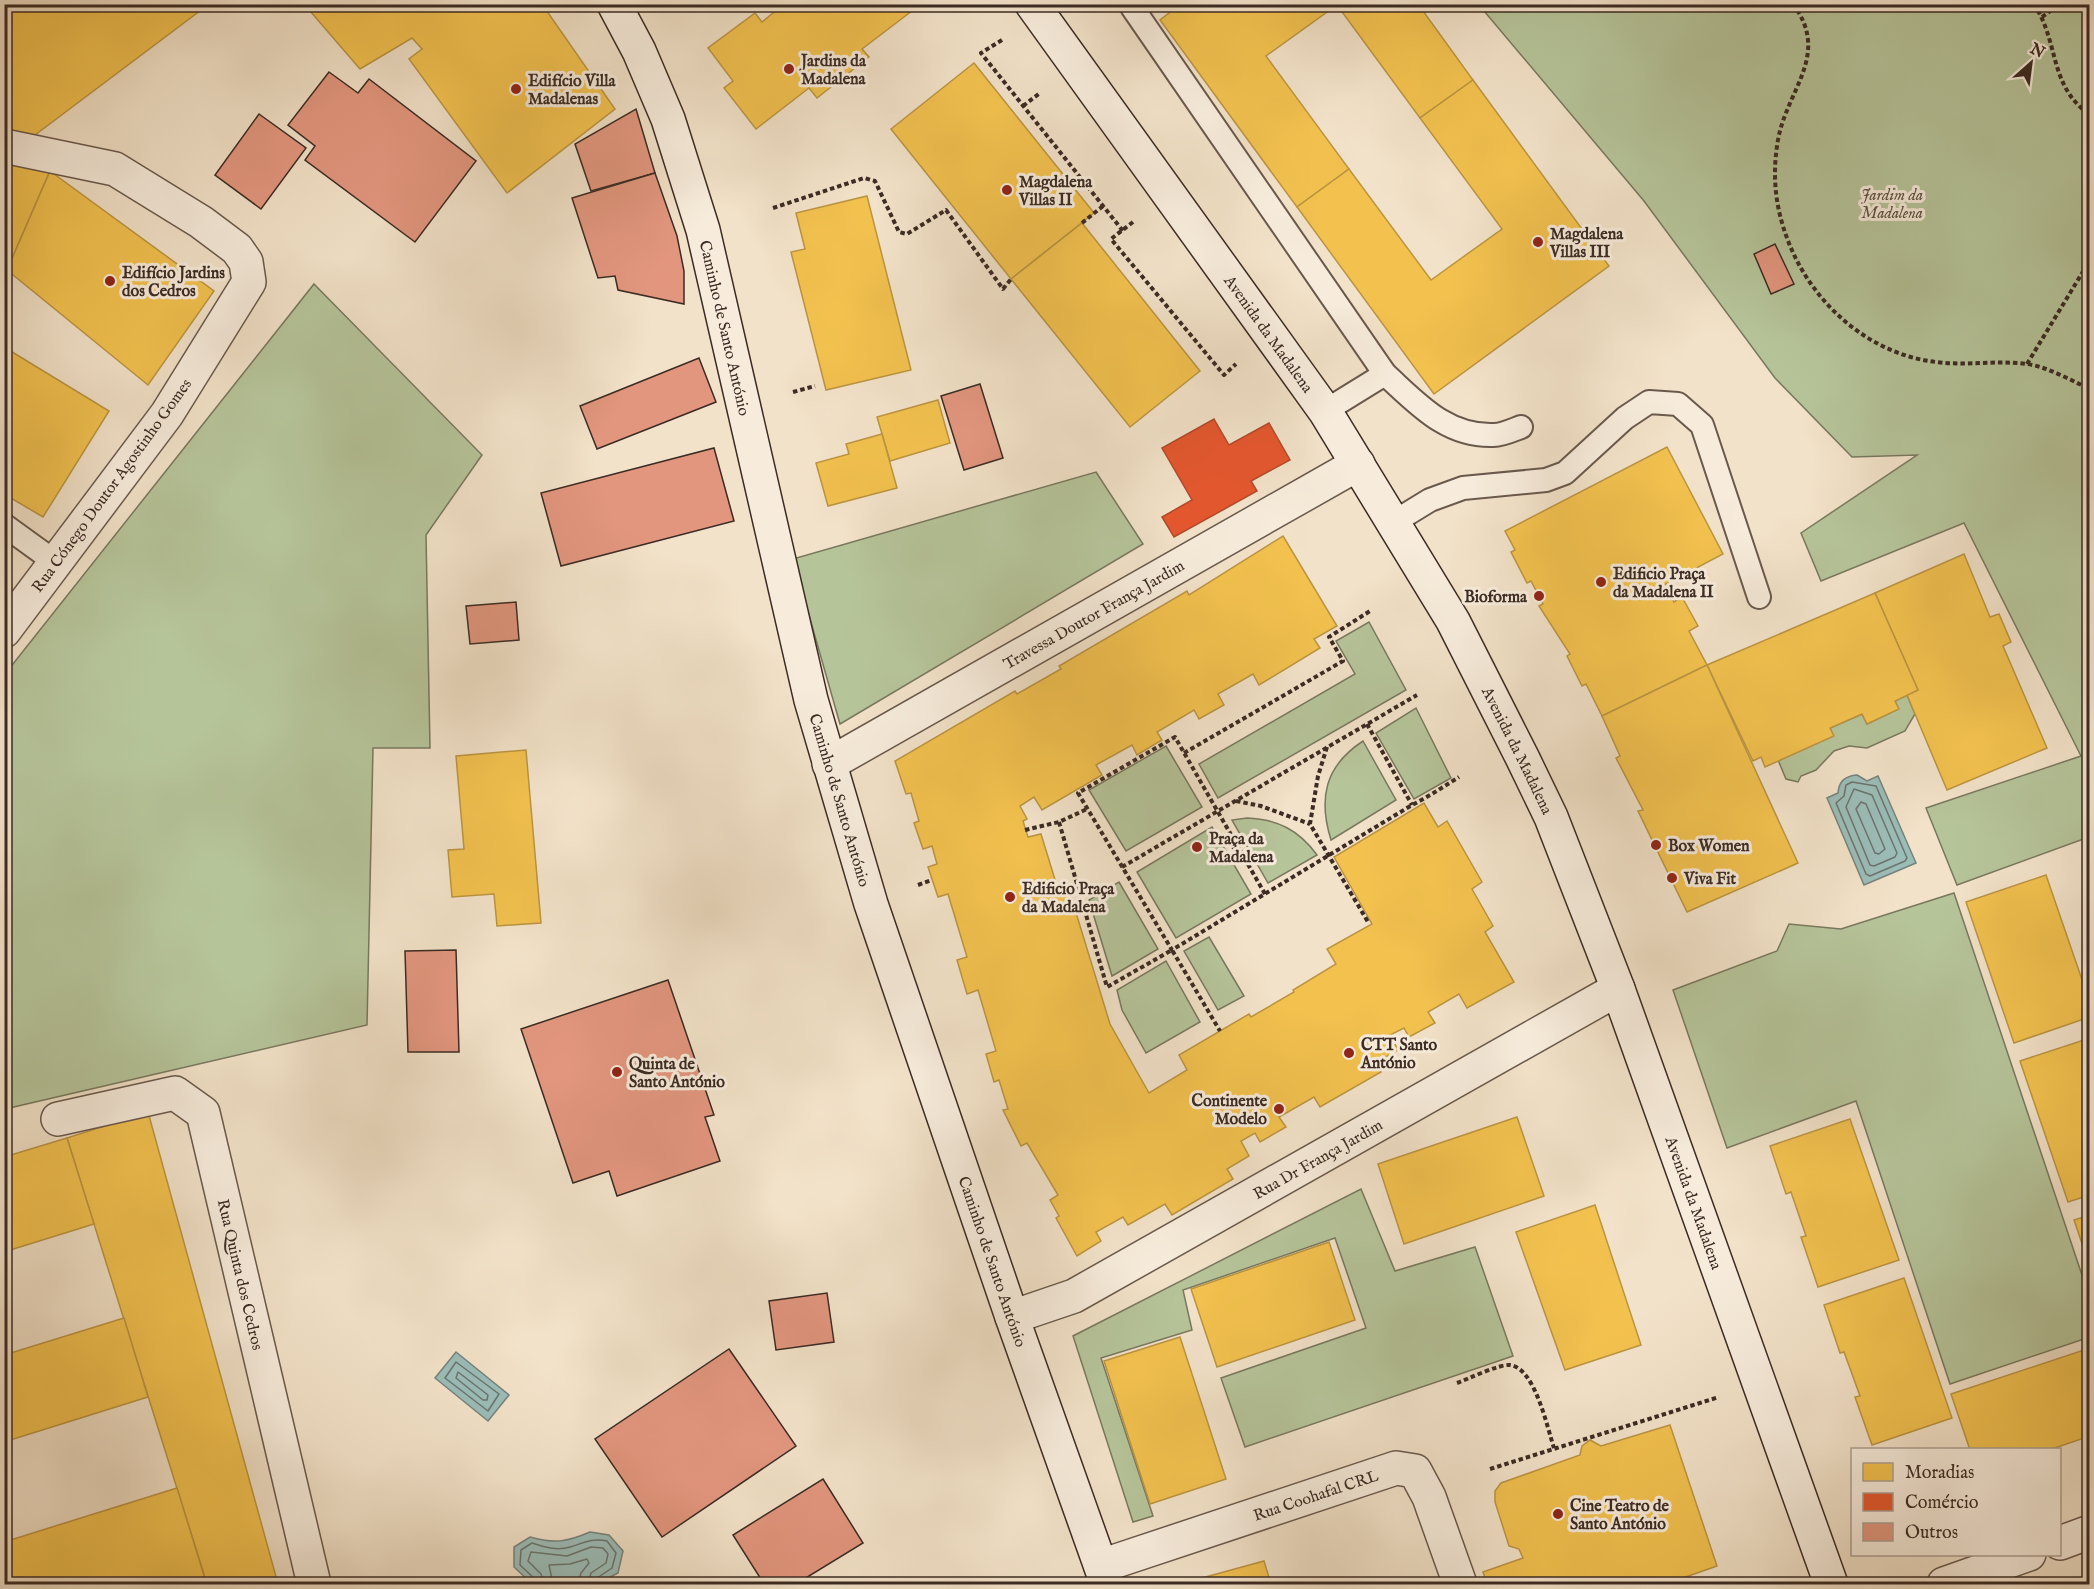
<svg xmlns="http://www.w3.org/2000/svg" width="2094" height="1589" font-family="'IM FELL English',serif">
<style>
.green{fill:#b6c49a;stroke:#78785f;stroke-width:1.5}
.water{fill:#9bbdb8;stroke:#75837d;stroke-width:1.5}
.homes{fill:#f2c14e;stroke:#bb9441;stroke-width:1.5}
.shops{fill:#e4572e;stroke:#b14a2b;stroke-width:1.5}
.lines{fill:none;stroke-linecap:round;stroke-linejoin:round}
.shore{stroke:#6b746e;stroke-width:1.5}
.building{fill:#e2967e;stroke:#3b2b24;stroke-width:1.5}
.lane-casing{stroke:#69594d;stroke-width:26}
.street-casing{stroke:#69594d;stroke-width:36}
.secondary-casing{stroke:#3b2b24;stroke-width:36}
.path{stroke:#3b2b24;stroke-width:4;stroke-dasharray:4.5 3;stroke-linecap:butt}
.lane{stroke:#f7ecdc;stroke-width:22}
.street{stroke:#f7ecdc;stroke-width:33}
.secondary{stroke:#f7ecdc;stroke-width:33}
.poi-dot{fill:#8f2418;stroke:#f7ecdc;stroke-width:2}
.labels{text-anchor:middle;stroke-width:6;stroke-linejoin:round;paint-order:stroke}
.poi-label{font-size:16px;font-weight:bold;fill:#3b2b24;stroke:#f7ecdc;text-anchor:start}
.park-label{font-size:16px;font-style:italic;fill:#5a5142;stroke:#f7ecdc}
.street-label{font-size:16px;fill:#3b2b24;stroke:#f7ecdc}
</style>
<rect width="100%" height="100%" fill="#f2e2c9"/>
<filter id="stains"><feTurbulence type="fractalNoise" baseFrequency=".00333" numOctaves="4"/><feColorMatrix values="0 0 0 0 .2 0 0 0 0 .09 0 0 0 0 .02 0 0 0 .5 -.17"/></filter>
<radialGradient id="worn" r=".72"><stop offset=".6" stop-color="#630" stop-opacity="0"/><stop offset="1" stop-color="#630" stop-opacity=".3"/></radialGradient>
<!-- green -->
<g class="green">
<path d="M 1479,5 L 2089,5 L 2089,837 L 1957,885 L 1926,808 L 2081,756 L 1964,523 L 1821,581 L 1801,533 L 1917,455 L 1852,457 L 1775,378 L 1644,201 Z"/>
<path d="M 314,284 L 482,455 L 426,535 L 430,748 L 373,748 L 367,1025 L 5,1109 L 5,674 Z"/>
<path d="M 1096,472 L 1143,544 L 840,724 L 793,559 Z"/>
<path d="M 1369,622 L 1406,690 L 1218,798 L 1199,764 L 1355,674 L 1336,641 Z"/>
<path d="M 1907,695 L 1915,714 L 1905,731 L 1867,748 L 1849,746 L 1834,751 L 1816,770 L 1801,776 L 1798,782 L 1786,779 L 1778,760 L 1833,736 L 1830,728 L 1862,714 L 1867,724 L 1898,709 L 1895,701 Z"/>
<path d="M 1416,708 L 1451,778 L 1414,799 L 1376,733 Z"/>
<path d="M 1363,741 L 1396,800 L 1331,840 C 1318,798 1325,766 1363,741 Z"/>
<path d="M 1166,746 L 1202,807 L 1126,851 L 1089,790 Z"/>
<path d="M 1247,818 C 1277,819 1299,830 1317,855 L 1268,883 L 1232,820 Z"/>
<path d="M 1212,827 L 1251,894 L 1176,938 L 1137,872 Z"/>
<path d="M 1119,882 L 1158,949 L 1112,976 L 1089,900 Z"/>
<path d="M 1954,893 L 2089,1296 L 2090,1337 L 1950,1384 L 1856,1101 L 1727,1148 L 1673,990 L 1777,951 L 1789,924 L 1841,929 Z"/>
<path d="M 1209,937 L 1244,996 L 1218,1010 L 1184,951 Z"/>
<path d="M 1166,961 L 1200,1022 L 1146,1053 L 1122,1010 L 1117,990 Z"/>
<path d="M 1361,1189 L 1395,1271 L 1475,1247 L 1513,1356 L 1245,1447 L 1221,1378 L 1366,1328 L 1335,1238 L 1183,1290 L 1192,1330 L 1101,1358 L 1153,1516 L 1133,1522 L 1073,1336 Z"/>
</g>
<!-- water -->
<g class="water">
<path d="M 1857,775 L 1867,781 L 1878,776 L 1916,863 L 1864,885 L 1827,798 L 1838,793 C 1839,781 1845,776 1857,775 Z"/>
<path d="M 456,1352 L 509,1395 L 488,1421 L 435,1378 Z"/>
<path d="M 590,1532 L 609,1535 L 623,1551 L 618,1573 L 597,1584 L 541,1584 L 530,1582 L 514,1567 L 514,1547 L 530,1537 C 554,1544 567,1542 590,1532 Z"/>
</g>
<!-- homes -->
<g class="homes">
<path d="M 4,4 L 209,4 L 23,144 L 4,120 Z"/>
<path d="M 304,4 L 542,4 L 615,109 L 507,193 L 409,59 L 422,49 L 412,38 L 360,69 Z"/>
<path d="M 784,4 L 921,4 L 862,49 L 869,57 L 817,98 L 809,88 L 756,129 L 724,88 L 733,81 L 708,48 L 755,13 L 762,22 Z"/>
<path d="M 1181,4 L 1418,4 L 1473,80 L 1420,118 L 1337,5 L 1266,56 L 1349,169 L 1297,207 L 1160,20 Z"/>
<path d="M 974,63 L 1094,213 L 1011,279 L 891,129 Z"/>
<path d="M 1473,80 L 1609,266 L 1434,394 L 1297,207 L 1349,169 L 1431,280 L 1502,229 L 1420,118 Z"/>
<path d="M 4,161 L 50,171 L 7,270 L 4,270 Z"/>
<path d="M 50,171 L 214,291 L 148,385 L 7,270 Z"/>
<path d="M 867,196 L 911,370 L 826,390 L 791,252 L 805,249 L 796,213 Z"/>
<path d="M 1082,223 L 1200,371 L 1130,427 L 1011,279 Z"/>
<path d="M 4,347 L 109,411 L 43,517 L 4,494 Z"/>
<path d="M 938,400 L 950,443 L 890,461 L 877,417 Z"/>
<path d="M 882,434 L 897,488 L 828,506 L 816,463 L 849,454 L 846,444 Z"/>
<path d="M 1667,447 L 1723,554 L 1664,585 L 1674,602 L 1682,597 L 1698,626 L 1689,631 L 1707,665 L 1602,716 L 1586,684 L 1582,686 L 1567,656 L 1570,654 L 1539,606 L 1543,604 L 1531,581 L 1527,583 L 1511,552 L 1515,550 L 1505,531 Z"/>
<path d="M 1283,536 L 1337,626 L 1314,639 L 1320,648 L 1259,685 L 1253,674 L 1218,694 L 1224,705 L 1199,719 L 1194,710 L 1157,732 L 1162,740 L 1137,755 L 1132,745 L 1096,765 L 1102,775 L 1042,810 L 1034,797 L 1020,806 L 1027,819 L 1023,821 L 1028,837 L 1041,834 L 1060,896 L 1070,893 L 1110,1024 L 1149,1093 L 1187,1070 L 1179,1055 L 1249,1014 L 1251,1017 L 1294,992 L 1293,990 L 1336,964 L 1327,949 L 1372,924 L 1334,857 L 1424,803 L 1438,827 L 1447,821 L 1482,882 L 1472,889 L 1493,926 L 1485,932 L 1514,982 L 1467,1008 L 1459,994 L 1428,1012 L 1435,1023 L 1409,1037 L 1404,1028 L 1390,1035 L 1398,1050 L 1375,1063 L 1381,1072 L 1320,1107 L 1314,1097 L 1279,1117 L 1286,1127 L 1260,1142 L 1255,1133 L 1241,1141 L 1249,1156 L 1227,1169 L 1233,1179 L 1172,1215 L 1165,1204 L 1128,1225 L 1123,1217 L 1096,1232 L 1101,1241 L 1077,1256 L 1056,1218 L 1059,1216 L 1050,1200 L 1058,1195 L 1027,1143 L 1021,1146 L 1003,1110 L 1008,1109 L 999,1080 L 994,1082 L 986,1054 L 996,1051 L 978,990 L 967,994 L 957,960 L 967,957 L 948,894 L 938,897 L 928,867 L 937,864 L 932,846 L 923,849 L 914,823 L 919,821 L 911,793 L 906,794 L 895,761 L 1015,691 L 1017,694 L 1061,669 L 1059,666 L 1187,591 L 1189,595 Z"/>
<path d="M 1964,554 L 1990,617 L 1999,614 L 2011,642 L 2003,646 L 2047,748 L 1947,790 L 1907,695 L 1918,690 L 1875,593 Z"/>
<path d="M 1875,593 L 1918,690 L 1895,701 L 1899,709 L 1867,724 L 1862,714 L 1830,728 L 1834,736 L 1765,767 L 1761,757 L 1753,761 L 1707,665 Z"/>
<path d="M 1707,665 L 1798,863 L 1687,912 L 1638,811 L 1643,810 L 1616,758 L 1620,756 L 1602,716 Z"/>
<path d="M 526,750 L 541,923 L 497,926 L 494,894 L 452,897 L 448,850 L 464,849 L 456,756 Z"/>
<path d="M 2046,875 L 2090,1003 L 2090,1017 L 2014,1043 L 1966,902 Z"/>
<path d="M 2090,1038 L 2090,1195 L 2068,1202 L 2020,1061 Z"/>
<path d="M 148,1112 L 278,1584 L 207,1584 L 67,1138 Z"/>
<path d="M 1517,1117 L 1544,1196 L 1404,1244 L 1378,1164 Z"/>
<path d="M 1850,1119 L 1899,1260 L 1818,1287 L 1801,1237 L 1806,1236 L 1791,1192 L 1786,1194 L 1770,1146 Z"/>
<path d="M 67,1138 L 94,1224 L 4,1252 L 4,1157 Z"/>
<path d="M 1595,1205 L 1641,1345 L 1565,1370 L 1516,1232 Z"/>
<path d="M 2090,1215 L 2090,1267 L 2074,1220 Z"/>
<path d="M 1329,1242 L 1355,1320 L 1217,1367 L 1191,1289 Z"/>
<path d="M 1904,1278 L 1952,1418 L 1872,1445 L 1855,1397 L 1860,1396 L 1844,1352 L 1840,1353 L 1824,1305 Z"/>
<path d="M 124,1318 L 148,1397 L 4,1442 L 4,1355 Z"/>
<path d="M 1180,1337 L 1226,1479 L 1150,1504 L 1104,1361 Z"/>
<path d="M 2090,1348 L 2090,1436 L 2049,1450 L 1970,1450 L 1951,1394 Z"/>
<path d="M 1670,1425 L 1717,1566 L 1680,1579 L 1682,1584 L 1487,1584 L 1483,1572 L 1523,1558 L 1519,1549 L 1509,1546 L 1495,1502 L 1495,1491 L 1501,1483 L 1580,1455 L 1582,1446 L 1590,1440 L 1601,1446 Z"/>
<path d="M 177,1488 L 206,1582 L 199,1584 L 4,1584 L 4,1542 Z"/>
<path d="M 1264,1561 L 1271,1584 L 1180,1584 Z"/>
</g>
<!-- shops -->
<path class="shops" d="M 1214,419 L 1229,445 L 1269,423 L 1290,460 L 1251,481 L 1257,491 L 1174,537 L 1162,517 L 1192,500 L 1162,448 Z"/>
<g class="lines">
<!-- shore -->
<g class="shore">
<path d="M 1852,782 L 1876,786 L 1907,858 L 1905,861 L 1870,876 L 1866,874 L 1836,803 L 1844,796 L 1846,785 Z"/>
<path d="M 1854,789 L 1872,795 L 1897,853 L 1895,857 L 1874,866 L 1870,865 L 1846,807 Z"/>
<path d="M 1861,802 L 1866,804 L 1885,849 L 1879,854 L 1875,853 L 1856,809 Z"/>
<path d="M 456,1362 L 499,1394 L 488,1411 L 445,1378 Z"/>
<path d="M 458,1372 L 488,1395 L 487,1400 L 483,1400 L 456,1378 Z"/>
<path d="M 536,1584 L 535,1579 L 520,1565 L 521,1550 L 532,1543 C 544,1547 557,1551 570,1547 C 584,1543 591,1538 607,1541 L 616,1553 L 612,1568 L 597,1578 L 595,1584"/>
<path d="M 544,1584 L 541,1574 L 528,1561 L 531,1552 L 567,1556 L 591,1547 L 603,1548 L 608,1554 L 606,1563 L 591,1573 L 588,1584"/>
<path d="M 553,1584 L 549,1565 L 570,1564 L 587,1559 L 589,1563 L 581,1573 L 578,1584"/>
</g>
</g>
<!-- building -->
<g class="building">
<path d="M 329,72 L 358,93 L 369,79 L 476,161 L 415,242 L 305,160 L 315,146 L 288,125 Z"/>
<path d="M 636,109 L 655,173 L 591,191 L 575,144 Z"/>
<path d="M 259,114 L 306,148 L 261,209 L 215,175 Z"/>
<path d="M 655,173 L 677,236 L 684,271 L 684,304 L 618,290 L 615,276 L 598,278 L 572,198 Z"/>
<path d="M 1775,244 L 1794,284 L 1771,294 L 1754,254 Z"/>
<path d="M 699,358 L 716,402 L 597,449 L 580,406 Z"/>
<path d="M 980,384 L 1003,458 L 964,470 L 941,396 Z"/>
<path d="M 714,448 L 734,521 L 561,566 L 541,493 Z"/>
<path d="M 516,602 L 519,640 L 470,644 L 466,606 Z"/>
<path d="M 456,950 L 459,1052 L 408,1052 L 405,951 Z"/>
<path d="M 668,980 L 714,1115 L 705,1117 L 720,1161 L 617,1196 L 609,1171 L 573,1183 L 521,1029 Z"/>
<path d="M 827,1293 L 834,1342 L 776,1350 L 769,1301 Z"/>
<path d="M 729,1349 L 796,1446 L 662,1537 L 595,1439 Z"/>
<path d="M 823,1479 L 863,1543 L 796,1584 L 764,1584 L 733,1535 Z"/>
</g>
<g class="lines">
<!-- lane casing -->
<g class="lane-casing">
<g id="lane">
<path d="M 1132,7 L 1385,374 C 1417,403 1446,437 1494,435 C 1502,435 1513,430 1521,427"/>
<path d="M 1325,411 L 1385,374"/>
<path d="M 1394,522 L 1430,500 L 1463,488 L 1546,480 L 1565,473 L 1625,418 L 1649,402 L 1678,404 L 1702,425 L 1759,597"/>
<path d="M 4,525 L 55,562"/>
</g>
</g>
<!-- street casing -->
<g class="street-casing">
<g id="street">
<path d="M 4,146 L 115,169 L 201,222 L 237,249 L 246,262 L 249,282 L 167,414 L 4,631"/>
<path id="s1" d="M 829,764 L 1358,464"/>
<path id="s2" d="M 58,1119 L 175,1093 L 203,1113 L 314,1584"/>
<path id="s3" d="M 1012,1317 L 1074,1296 L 1618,989"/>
<path d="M 2060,1543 L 2090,1532"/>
<path id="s4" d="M 1101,1566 L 1396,1468 L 1415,1471 L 1429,1497 L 1460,1584"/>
<path d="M 1944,1584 L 2029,1554"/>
</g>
</g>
<!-- secondary casing -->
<g class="secondary-casing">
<g id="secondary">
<path id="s5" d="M 614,4 L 639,51 L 668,119 L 703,230 L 811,700 L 871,904 L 1012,1317 L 1107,1584"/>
<path id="s6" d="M 1032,4 L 1325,411 L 1453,621 L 1523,759 L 1551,817 L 1618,989 L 1831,1584"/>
</g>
</g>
<!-- path -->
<g class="path">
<path d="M 1793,4 C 1831,55 1787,89 1778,140 C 1772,174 1775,206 1787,238 C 1810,301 1867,354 1936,362 C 1966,366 1997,360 2027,364 C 2048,367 2070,380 2090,389"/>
<path d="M 2034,4 C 2060,44 2048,85 2090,115"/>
<path d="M 2042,17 L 2060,4"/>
<path d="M 1002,40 L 981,53 L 1123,231"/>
<path d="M 1023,106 L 1040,93"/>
<path d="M 773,208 L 864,178 L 875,181 L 899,232 L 907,234 L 946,210 L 1003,289 L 1011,279"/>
<path d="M 1133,222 L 1111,239 L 1224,375 L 1236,364"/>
<path d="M 1082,223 L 1103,206"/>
<path d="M 2027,364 L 2090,260"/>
<path d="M 793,392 L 815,386"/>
<path d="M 1367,724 L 1412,805"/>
<path d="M 1327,747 L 1318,776 L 1310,824 L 1368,922"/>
<path d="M 1184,753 L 1343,661 L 1329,637 L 1370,611"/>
<path d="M 1236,801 L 1261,806 L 1310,824"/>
<path d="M 1059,822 L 1107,987 L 1172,950 L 1220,1031"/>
<path d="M 1025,830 L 1059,822 L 1087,809"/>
<path d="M 1122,867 L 1417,695"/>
<path d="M 918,885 L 932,880"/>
<path d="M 1265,894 L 1175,737 L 1078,793 L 1172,950 L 1412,805 C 1428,797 1443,787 1459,777"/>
<path d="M 1457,1383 C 1468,1379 1499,1364 1510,1365 C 1535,1368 1547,1427 1554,1448"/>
<path d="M 1490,1469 L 1719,1397"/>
</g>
<!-- lane -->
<use href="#lane" class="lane"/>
<!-- street -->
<use href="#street" class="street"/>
<!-- secondary -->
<use href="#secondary" class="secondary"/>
</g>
<!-- markers -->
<g class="poi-dot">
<circle cx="789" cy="69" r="6"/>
<circle cx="516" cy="89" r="6"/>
<circle cx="1007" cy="190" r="6"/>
<circle cx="1538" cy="242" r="6"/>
<circle cx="110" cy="281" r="6"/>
<circle cx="1601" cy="582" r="6"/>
<circle cx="1539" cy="596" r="6"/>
<circle cx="1656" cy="845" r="6"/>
<circle cx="1197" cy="847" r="6"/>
<circle cx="1672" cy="878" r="6"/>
<circle cx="1010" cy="897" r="6"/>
<circle cx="1349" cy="1053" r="6"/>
<circle cx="617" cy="1072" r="6"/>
<circle cx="1279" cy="1109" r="6"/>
<circle cx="1558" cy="1514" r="6"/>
</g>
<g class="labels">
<!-- poi labels -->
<g class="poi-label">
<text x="801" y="66">Jardins da<tspan x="801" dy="18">Madalena</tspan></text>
<text x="528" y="86">Edifício Villa<tspan x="528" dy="18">Madalenas</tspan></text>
<text x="1019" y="187">Magdalena<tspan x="1019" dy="18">Villas II</tspan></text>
<text x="1550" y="239">Magdalena<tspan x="1550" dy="18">Villas III</tspan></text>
<text x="122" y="278">Edifício Jardins<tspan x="122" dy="18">dos Cedros</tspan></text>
<text x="1613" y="579">Edificio Praça<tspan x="1613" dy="18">da Madalena II</tspan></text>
<text x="1527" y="602" text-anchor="end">Bioforma</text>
<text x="1209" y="844">Praça da<tspan x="1209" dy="18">Madalena</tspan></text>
<text x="1668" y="851">Box Women</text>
<text x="1684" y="884">Viva Fit</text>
<text x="1022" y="894">Edificio Praça<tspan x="1022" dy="18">da Madalena</tspan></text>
<text x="1361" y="1050">CTT Santo<tspan x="1361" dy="18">António</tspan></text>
<text x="629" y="1069">Quinta de<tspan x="629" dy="18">Santo António</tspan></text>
<text x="1267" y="1106" text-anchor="end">Continente<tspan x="1267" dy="18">Modelo</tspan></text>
<text x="1570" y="1511">Cine Teatro de<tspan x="1570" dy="18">Santo António</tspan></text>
</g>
<!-- park labels -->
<g class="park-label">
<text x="1892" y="200">Jardim da<tspan x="1892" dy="18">Madalena</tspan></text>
</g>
<!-- street labels -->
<g class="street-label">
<text dy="6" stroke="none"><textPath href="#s5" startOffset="344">Caminho de Santo António</textPath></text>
<text dy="6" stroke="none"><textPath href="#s6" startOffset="406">Avenida da Madalena</textPath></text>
<text transform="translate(111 485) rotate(-54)" y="6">Rua Cónego Doutor Agostinho Gomes</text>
<text dy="6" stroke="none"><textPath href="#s1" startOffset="304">Travessa Doutor França Jardim</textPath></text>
<text dy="6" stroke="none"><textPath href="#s6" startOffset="892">Avenida da Madalena</textPath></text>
<text dy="6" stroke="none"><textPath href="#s5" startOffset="830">Caminho de Santo António</textPath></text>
<text dy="6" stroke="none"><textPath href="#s3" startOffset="345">Rua Dr França Jardim</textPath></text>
<text dy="6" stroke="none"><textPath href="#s6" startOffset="1378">Avenida da Madalena</textPath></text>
<text dy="6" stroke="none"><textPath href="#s5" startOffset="1316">Caminho de Santo António</textPath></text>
<text dy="6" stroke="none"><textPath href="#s2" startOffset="320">Rua Quinta dos Cedros</textPath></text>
<text dy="6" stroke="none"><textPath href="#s4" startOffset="226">Rua Coohafal CRL</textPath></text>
</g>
</g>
<!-- margin -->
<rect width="2094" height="1589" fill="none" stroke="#f2e2c9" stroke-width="24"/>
<rect x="6" y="6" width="2082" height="1577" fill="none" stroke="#3b2b24" stroke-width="3"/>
<rect x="12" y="12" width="2070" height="1565" fill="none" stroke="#3b2b24" stroke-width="1.5"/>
<!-- legend -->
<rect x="1851" y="1448" width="210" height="108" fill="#f7ecdc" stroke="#ac9f92" stroke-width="1.5"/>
<rect x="1863" y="1463" width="30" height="18" fill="#f2c14e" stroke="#ac9f92" stroke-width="1.5"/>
<text x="1905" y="1478" font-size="18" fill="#3b2b24">Moradias</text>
<rect x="1863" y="1493" width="30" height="18" fill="#e4572e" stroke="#ac9f92" stroke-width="1.5"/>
<text x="1905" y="1508" font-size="18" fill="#3b2b24">Comércio</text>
<rect x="1863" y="1523" width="30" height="18" fill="#e2967e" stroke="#ac9f92" stroke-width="1.5"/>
<text x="1905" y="1538" font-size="18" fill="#3b2b24">Outros</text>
<!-- north arrow -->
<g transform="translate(2031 63) rotate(28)" stroke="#f7ecdc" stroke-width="4.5" paint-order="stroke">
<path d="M0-4.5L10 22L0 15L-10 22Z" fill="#3b2b24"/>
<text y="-9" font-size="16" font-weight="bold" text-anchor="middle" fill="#3b2b24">N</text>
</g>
<rect width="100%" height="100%" filter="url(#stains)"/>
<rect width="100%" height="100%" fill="url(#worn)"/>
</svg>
